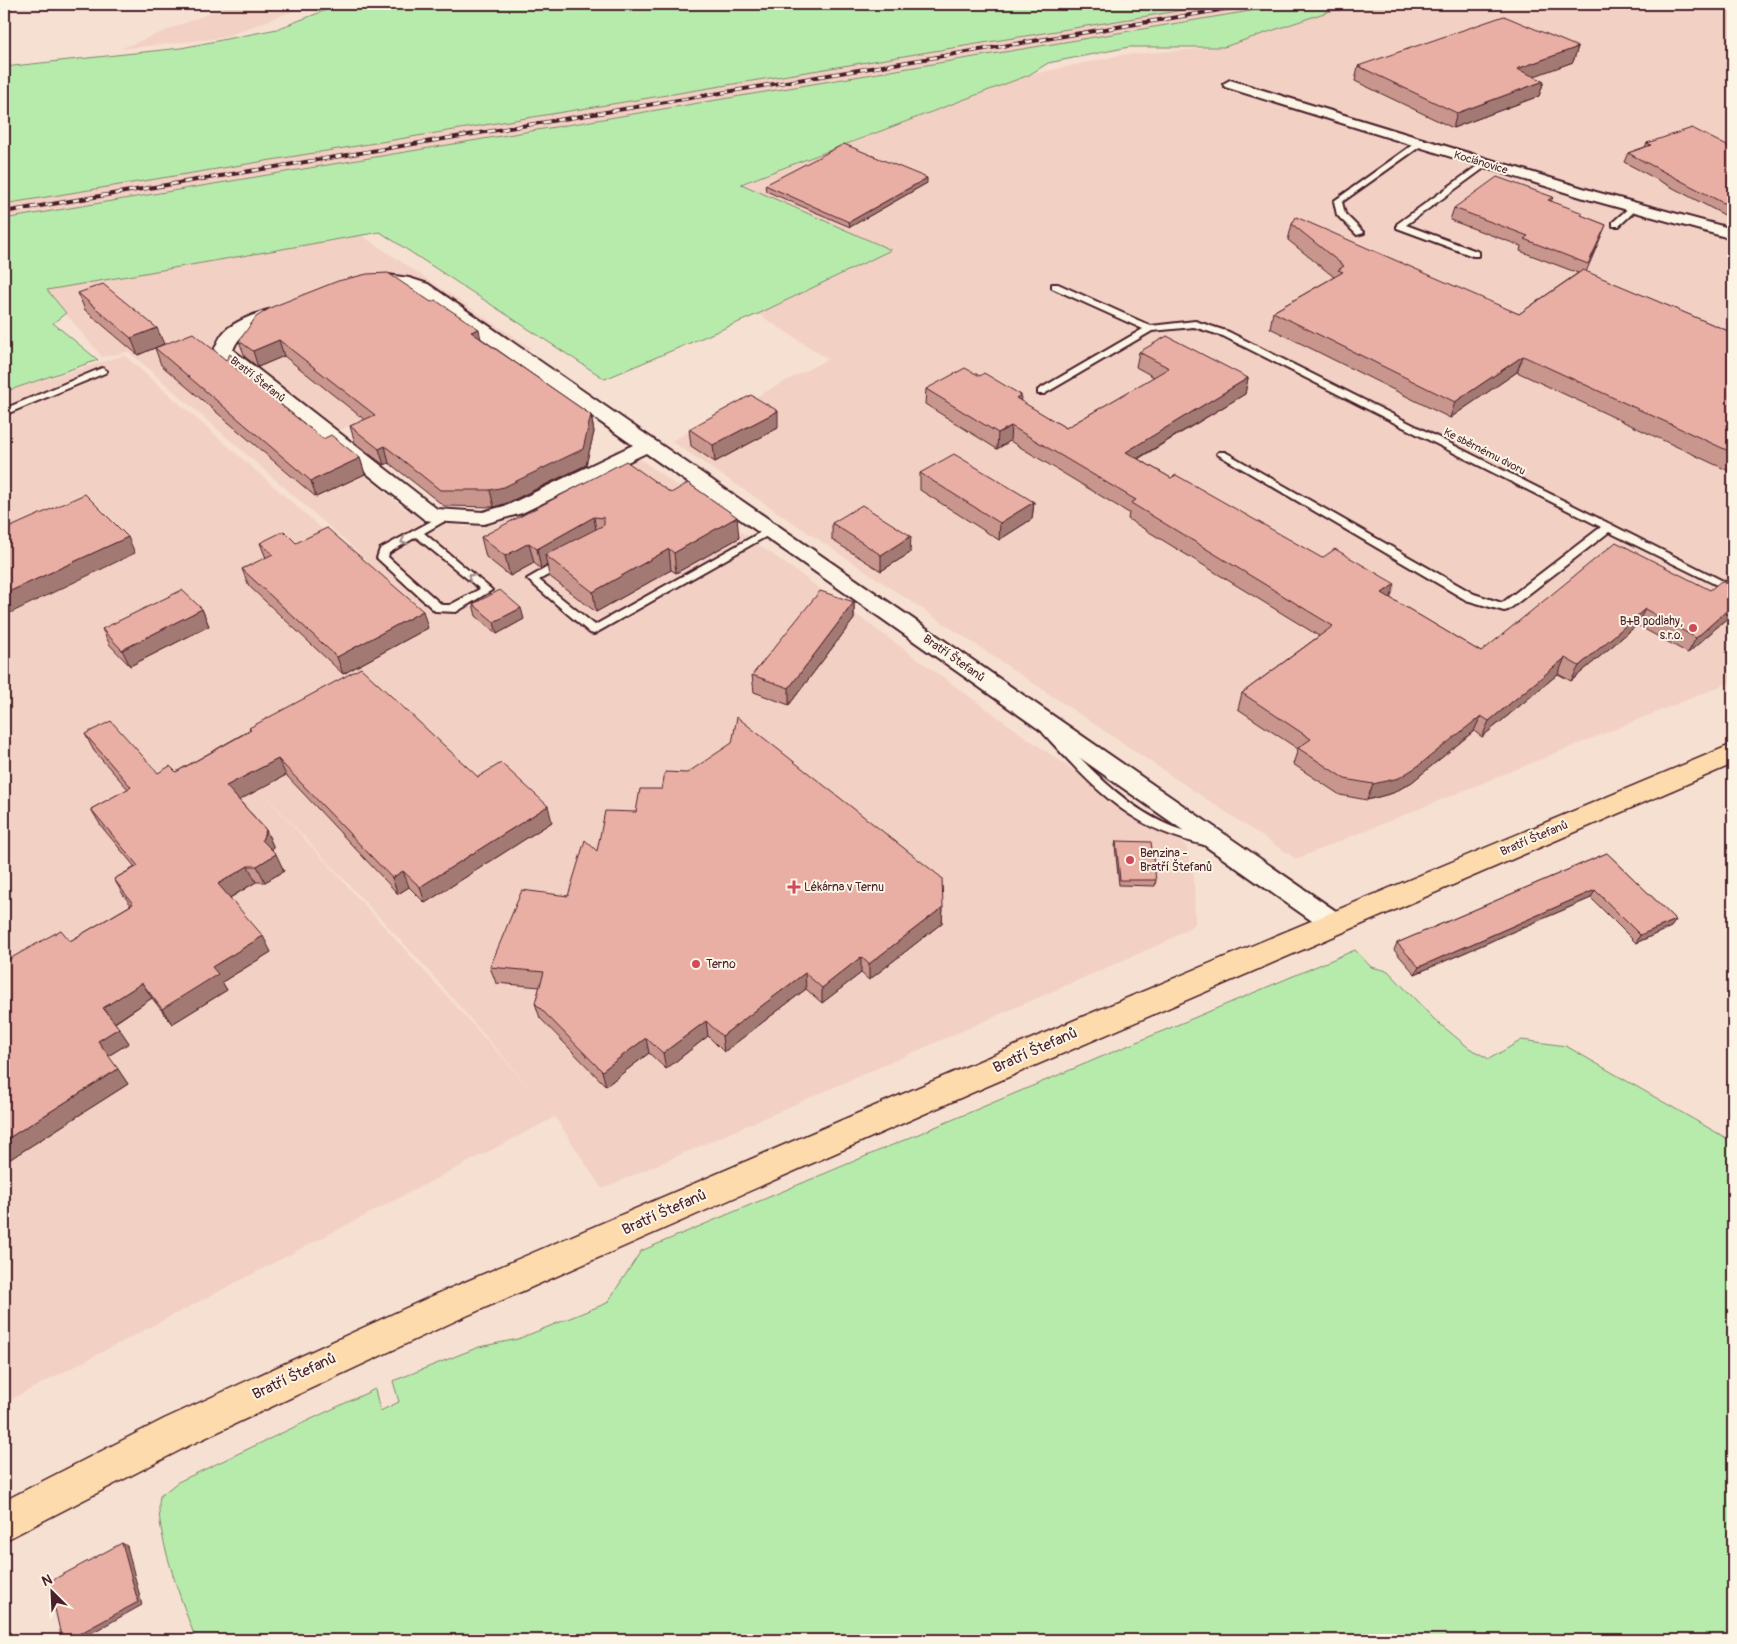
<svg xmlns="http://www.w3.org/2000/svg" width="1737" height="1644" font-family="Pangolin,sans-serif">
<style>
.built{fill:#f2d1c4;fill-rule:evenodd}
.green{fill:#b7ebac;stroke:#80856c}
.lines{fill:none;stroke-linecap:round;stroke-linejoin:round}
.lane-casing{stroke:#4a1f2b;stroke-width:4}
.street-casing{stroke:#4a1f2b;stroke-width:4}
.primary-casing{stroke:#4a1f2b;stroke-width:3}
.lane{fill:#fcf5e5;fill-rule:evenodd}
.street{fill:#fcf5e5;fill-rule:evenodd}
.primary{fill:#fedbac;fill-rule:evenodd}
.rail-casing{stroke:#4a1f2b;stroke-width:4}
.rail{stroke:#fcf5e5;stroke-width:2.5;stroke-dasharray:7;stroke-linecap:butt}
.wall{fill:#c8968d;stroke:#4a1f2b}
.shaded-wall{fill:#a37a73;stroke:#4a1f2b}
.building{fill:#e9afa4;stroke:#4a1f2b}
.oneway{stroke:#a38a88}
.poi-dot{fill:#d1495b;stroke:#fcf5e5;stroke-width:2}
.labels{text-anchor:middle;stroke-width:4;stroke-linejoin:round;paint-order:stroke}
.far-street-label{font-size:11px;fill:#4a1f2b;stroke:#fcf5e5}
.poi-label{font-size:12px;fill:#4a1f2b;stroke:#fcf5e5;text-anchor:start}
.street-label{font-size:12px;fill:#4a1f2b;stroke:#fcf5e5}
.near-street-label{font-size:15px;fill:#4a1f2b;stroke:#fcf5e5}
</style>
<rect width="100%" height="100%" fill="#f6e0d2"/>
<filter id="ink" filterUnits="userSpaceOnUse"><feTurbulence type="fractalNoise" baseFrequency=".02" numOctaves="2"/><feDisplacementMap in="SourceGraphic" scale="10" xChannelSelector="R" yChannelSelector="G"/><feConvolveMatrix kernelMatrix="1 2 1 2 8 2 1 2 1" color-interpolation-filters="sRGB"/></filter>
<g filter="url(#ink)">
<!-- built -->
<g class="built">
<path d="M 221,4 L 312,4 L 221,38 L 120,49 L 227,6 Z"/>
<path d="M 1220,4 L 1292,4 L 4,219 L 4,204 Z"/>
<path d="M 1394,4 L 1733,4 L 1733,681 L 1296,859 L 671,441 L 828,359 L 758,314 L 890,250 L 741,185 L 1029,75 L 1121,55 L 1224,47 L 1330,11 Z"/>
<path d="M 361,235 L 531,348 L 321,438 L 405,509 L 464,527 L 496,524 L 636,456 L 1034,743 L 1186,846 L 1194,876 L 1195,924 L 1165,942 L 602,1189 L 555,1117 L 4,1403 L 4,392 L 124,355 L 425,619 L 347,542 L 129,352 L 102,357 L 46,290 ZM 254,783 L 419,960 L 532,1090 Z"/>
</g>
<!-- green -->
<g class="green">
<path d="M 342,4 L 1220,4 L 4,204 L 4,67 L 181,48 L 277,29 Z"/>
<path d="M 1292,4 L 1394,4 L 1330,11 L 1224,47 L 1129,47 L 1048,63 L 1029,75 L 741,184 L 891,250 L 758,314 L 605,379 L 380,232 L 47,290 L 66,313 L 53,323 L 98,360 L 4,392 L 4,219 Z"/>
<path d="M 1355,950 L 1371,967 L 1388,971 L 1434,1019 L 1469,1048 L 1489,1059 L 1522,1040 L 1566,1046 L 1733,1142 L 1733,1640 L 196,1640 C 184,1607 153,1529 160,1496 L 178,1482 L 375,1389 L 380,1411 L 399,1402 L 393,1381 L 479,1347 L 518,1339 L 607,1303 L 641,1251 Z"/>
</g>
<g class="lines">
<!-- lane casing -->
<g class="lane-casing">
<g id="lane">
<path d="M 1418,141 L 1425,143 L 1342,202 L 1345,214 L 1364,233 L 1357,235 L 1337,215 L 1334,201 Z"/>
<path d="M 1484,161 L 1491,163 L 1406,225 L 1479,252 L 1479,256 L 1473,256 L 1397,228 L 1397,224 Z"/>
<path d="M 1632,205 L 1639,207 L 1619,226 L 1613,226 L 1613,222 Z"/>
<path d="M 1052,284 L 1058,284 L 1151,326 L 1195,321 L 1229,332 L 1733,586 L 1733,593 L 1609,532 L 1508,610 L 1504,611 L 1466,600 L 1217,454 L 1219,452 L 1225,452 L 1474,594 L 1502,603 L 1601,527 L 1223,336 L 1194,327 L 1152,331 L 1044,394 L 1038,394 L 1038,390 L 1143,329 L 1052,288 Z"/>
<path d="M 102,368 L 107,371 L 105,373 L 4,415 L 4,409 Z"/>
<path d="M 446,513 L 450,514 L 450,518 L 424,533 L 492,590 L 456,612 L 435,611 L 377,558 L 380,549 ZM 416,537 L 480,589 L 450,605 L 442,605 L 388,557 L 389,553 Z"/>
<path d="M 770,527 L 774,528 L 774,532 L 594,634 L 590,633 L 527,579 L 558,561 L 566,561 L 566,565 L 539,580 L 595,625 Z"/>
<path d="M 1048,727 L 1052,728 C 1088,766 1123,807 1173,827 C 1186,832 1200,833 1213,838 L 1215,841 L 1213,844 L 1209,846 C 1129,829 1097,791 1044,734 L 1042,731 Z"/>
</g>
</g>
<!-- street casing -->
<g class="street-casing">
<g id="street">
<path d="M 1230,80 L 1596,192 L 1733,229 L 1733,239 L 1584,198 L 1225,87 L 1223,84 Z"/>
<path d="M 388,275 L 409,278 L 428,284 L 1343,916 L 1347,923 L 1343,930 L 1334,934 L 1325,930 L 646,453 L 522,513 L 484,524 L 432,521 L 425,520 L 214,351 C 217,343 220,336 226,330 C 236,320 274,305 288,308 L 291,312 L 288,316 C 268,323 241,327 233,350 L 437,509 L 483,512 L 508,505 L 633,445 L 416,292 C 395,283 379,290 360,286 L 357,282 L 360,278 Z"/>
</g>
</g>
<!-- primary casing -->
<g class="primary-casing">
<path id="primary" d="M 1733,744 L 1733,764 L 976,1091 L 455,1321 L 190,1445 L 4,1541 L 4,1501 L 164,1419 L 430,1297 L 1082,1017 Z"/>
</g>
<!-- lane -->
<use href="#lane" class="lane"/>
<!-- street -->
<use href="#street" class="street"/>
<!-- primary -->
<use href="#primary" class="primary"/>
<!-- rail casing -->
<g class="rail-casing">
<path id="rail" d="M 4,212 L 1256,4"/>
</g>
<!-- rail -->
<use href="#rail" class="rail"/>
</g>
<!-- wall -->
<g class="wall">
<path d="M 1578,47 L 1573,62 L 1533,76 L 1544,81 L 1539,96 L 1453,128 L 1355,81 L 1358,66 Z"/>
<path d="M 1647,143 L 1733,149 L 1733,217 L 1730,218 L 1624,162 L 1628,153 L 1645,147 Z"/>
<path d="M 927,183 L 850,227 L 766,191 L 765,185 Z"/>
<path d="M 1553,197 L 1551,202 L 1582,216 L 1606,225 L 1586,272 L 1733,333 L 1733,473 L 1517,372 L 1450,418 L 1270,328 L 1273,312 L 1334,277 L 1288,240 L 1292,224 L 1519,314 L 1578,273 L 1520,251 L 1521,246 L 1450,220 L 1454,208 Z"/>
<path d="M 78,293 L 164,344 L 138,355 L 85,310 Z"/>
<path d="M 431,302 L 481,339 L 591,415 L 594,432 L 586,465 L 507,503 L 494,507 L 444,506 L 389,463 L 384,465 L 355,443 L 350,426 L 365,420 L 284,356 L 258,367 L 245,357 L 239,341 Z"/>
<path d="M 155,348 L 226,360 L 235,359 L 240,371 L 323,439 L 360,458 L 365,474 L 316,497 L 161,365 Z"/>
<path d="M 1139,352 L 1248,378 L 1245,394 L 1138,459 L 1171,478 L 1390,598 L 1481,652 L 1710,590 L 1733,588 L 1733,613 L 1688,653 L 1637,625 L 1571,681 L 1558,674 L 1482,737 L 1474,731 L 1412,782 L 1393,793 L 1367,800 L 1340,795 L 1293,764 L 1298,749 L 1238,709 L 1242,693 L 1319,636 L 1128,519 L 1129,513 L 1010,441 L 997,449 L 925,404 L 926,389 L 980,376 L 1021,395 L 1020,401 L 1066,428 L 1154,377 L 1136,367 Z"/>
<path d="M 778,428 L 715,462 L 691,446 L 689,429 Z"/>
<path d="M 920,473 L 1034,502 L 1032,519 L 999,540 L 920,490 Z"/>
<path d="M 671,493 L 739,538 L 676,573 L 671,570 L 596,612 L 549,576 L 547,565 L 541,569 L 534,563 L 510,576 L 486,557 L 481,537 Z"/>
<path d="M 832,523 L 910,553 L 881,571 L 832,540 Z"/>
<path d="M 260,543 L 296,543 L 428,628 L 343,674 L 249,586 L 242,569 L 266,558 Z"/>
<path d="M 854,602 L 854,619 L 789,705 L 754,692 L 752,675 Z"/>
<path d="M 473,604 L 524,619 L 497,634 L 476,616 Z"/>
<path d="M 202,609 L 209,626 L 130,666 L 110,645 L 102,629 Z"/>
<path d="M 249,728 L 478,777 L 552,822 L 425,903 L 409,887 L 398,894 L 286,775 L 239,800 L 266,830 L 273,846 L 272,850 L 284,871 L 265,882 L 256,882 L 230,898 L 271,952 L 222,982 L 227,990 L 172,1024 L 152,998 L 115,1023 L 129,1043 L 108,1056 L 128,1084 L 4,1163 L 4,962 L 70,941 L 131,905 L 124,896 L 114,879 L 135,867 L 101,826 L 91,809 L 128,789 L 94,751 L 85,734 L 158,773 L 176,772 L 250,730 Z"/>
<path d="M 1116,841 L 1156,880 L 1155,886 L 1119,885 L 1115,846 Z"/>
<path d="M 597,851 L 943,907 L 942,923 L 869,980 L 861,973 L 822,1003 L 806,989 L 724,1052 L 708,1036 L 666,1069 L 649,1053 L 606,1086 L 540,1018 L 535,1003 L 540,987 L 496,983 L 490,967 L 568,896 Z"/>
<path d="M 1607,853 L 1676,920 L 1671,927 L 1636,943 L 1591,898 L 1415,974 L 1394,950 L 1397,943 Z"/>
</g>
<!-- shaded-wall -->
<g class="shaded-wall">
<path d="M 1578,47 L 1573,62 L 1513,84 L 1517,69 Z"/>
<path d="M 1544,81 L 1539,96 L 1453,128 L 1457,113 Z"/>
<path d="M 927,178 L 927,183 L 850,227 L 849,222 Z"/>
<path d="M 1733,210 L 1733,217 L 1730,218 Z"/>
<path d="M 157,328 L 164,344 L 138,355 L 131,338 Z"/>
<path d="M 479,329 L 482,345 L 471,332 Z"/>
<path d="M 279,340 L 284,356 L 258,367 L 253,351 Z"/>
<path d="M 1523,356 L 1517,372 L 1450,418 L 1455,402 Z"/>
<path d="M 235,359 L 241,375 L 228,362 Z"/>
<path d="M 1248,378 L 1245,394 L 1123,467 L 1126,452 Z"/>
<path d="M 1021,395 L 1020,410 L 1016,398 Z"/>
<path d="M 778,411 L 778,428 L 715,462 L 713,445 Z"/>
<path d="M 591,415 L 594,432 L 586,465 L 507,503 L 494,507 L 490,490 Z"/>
<path d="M 1011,426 L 1010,441 L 997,449 L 998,433 Z"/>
<path d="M 385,446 L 389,463 L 384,465 L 379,449 Z"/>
<path d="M 360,458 L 365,474 L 316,497 L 311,481 Z"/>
<path d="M 1034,502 L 1032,519 L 999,540 L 1000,523 Z"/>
<path d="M 594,517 L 597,537 L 545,555 L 547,565 L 541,569 L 537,549 Z"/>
<path d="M 737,517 L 739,538 L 676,573 L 674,553 Z"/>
<path d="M 911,536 L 910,553 L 881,571 L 881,555 Z"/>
<path d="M 128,537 L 135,553 L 4,616 L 4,594 Z"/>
<path d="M 529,543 L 534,563 L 510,576 L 505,556 Z"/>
<path d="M 669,549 L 671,570 L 596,612 L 593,592 Z"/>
<path d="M 1395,584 L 1390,600 L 1382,593 Z"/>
<path d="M 854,602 L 854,619 L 789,705 L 789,688 Z"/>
<path d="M 1733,605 L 1733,613 L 1688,653 L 1696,638 Z"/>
<path d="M 521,608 L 524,619 L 497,634 L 494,622 Z"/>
<path d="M 202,609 L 209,626 L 130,666 L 122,650 Z"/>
<path d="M 1645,609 L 1637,625 L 1571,681 L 1579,666 Z"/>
<path d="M 423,611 L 428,628 L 343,674 L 337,657 Z"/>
<path d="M 1565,658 L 1558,674 L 1482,737 L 1489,721 Z"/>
<path d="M 1481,716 L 1474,731 L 1412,782 L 1393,793 L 1367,800 L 1373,784 Z"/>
<path d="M 278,759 L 286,775 L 234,803 L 226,786 Z"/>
<path d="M 548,806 L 552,822 L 425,903 L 420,887 Z"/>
<path d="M 266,830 L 273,846 L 270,856 L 262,840 Z"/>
<path d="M 276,854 L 284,871 L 265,882 L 257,866 Z"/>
<path d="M 248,866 L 256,882 L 226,900 L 218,884 Z"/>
<path d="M 403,871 L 409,887 L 398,894 L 392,878 Z"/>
<path d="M 1595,890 L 1591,898 L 1415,974 L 1419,967 Z"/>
<path d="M 943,907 L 942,923 L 869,980 L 869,964 Z"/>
<path d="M 1676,920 L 1671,927 L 1636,943 L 1640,935 Z"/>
<path d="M 263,936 L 271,952 L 222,982 L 227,990 L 172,1024 L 162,1009 L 212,967 Z"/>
<path d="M 861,957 L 861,973 L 822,1003 L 822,988 Z"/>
<path d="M 805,973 L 806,989 L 724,1052 L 722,1036 Z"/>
<path d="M 142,983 L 152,998 L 114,1023 L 103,1008 Z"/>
<path d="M 706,1021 L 708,1036 L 666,1069 L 663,1053 Z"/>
<path d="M 119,1028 L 129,1043 L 108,1056 L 98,1041 Z"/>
<path d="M 646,1038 L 649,1053 L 606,1086 L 602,1071 Z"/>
<path d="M 118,1069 L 128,1084 L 4,1163 L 4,1141 Z"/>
<path d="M 122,1543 L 127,1546 L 142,1605 L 79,1640 L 68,1640 Z"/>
</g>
<!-- building -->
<g class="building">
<path d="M 1504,16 L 1578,47 L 1517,69 L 1544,81 L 1457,113 L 1358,66 Z"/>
<path d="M 1692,128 L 1733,149 L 1733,208 L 1628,153 L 1651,145 L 1647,143 Z"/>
<path d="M 844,144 L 927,178 L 849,222 L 765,185 Z"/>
<path d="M 1497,177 L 1553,197 L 1548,200 L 1583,213 L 1581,215 L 1606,225 L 1588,264 L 1524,239 L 1528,236 L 1454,208 Z"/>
<path d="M 1296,217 L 1519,314 L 1583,270 L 1733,333 L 1733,453 L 1523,356 L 1455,402 L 1273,312 L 1343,272 L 1338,270 L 1344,266 L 1292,224 Z"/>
<path d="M 388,273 L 431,302 L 435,300 L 479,329 L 471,332 L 591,415 L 583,449 L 504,487 L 490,490 L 440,490 L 385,446 L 379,449 L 350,426 L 375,415 L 279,340 L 253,351 L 239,341 L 256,317 L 272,307 L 338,281 L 367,274 Z"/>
<path d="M 103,284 L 157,328 L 131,338 L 78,293 Z"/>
<path d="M 193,333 L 226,360 L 230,354 L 235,359 L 228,362 L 323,439 L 331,435 L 360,458 L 311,481 L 155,348 Z"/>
<path d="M 1167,336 L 1248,378 L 1126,452 L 1171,478 L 1176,475 L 1322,558 L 1335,549 L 1395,584 L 1382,593 L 1481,652 L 1616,542 L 1710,590 L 1721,581 L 1733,588 L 1733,605 L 1696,638 L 1645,609 L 1579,666 L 1565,658 L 1489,721 L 1481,716 L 1418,766 L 1399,778 L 1373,784 L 1345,779 L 1298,748 L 1311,739 L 1242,693 L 1333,626 L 1131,503 L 1136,500 L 1011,426 L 998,433 L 926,389 L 965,368 L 980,376 L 984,373 L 1021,395 L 1016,398 L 1066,428 L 1169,368 L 1139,352 Z"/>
<path d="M 751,395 L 778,411 L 713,445 L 689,429 Z"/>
<path d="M 954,454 L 1034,502 L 1000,523 L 920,473 Z"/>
<path d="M 626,461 L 671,493 L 688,483 L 737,517 L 674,553 L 669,549 L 593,592 L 545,555 L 604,525 L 604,518 L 594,517 L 537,549 L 529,543 L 505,556 L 481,537 Z"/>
<path d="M 85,494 L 128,537 L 4,594 L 4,530 Z"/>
<path d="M 862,505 L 911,536 L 881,555 L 832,523 Z"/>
<path d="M 327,528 L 423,611 L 337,657 L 242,569 L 273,554 L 260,543 L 284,531 L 296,543 Z"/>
<path d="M 182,590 L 202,609 L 122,650 L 102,629 Z"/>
<path d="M 500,590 L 521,608 L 494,622 L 473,604 Z"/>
<path d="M 820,591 L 854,602 L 789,688 L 752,675 Z"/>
<path d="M 361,668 L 478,777 L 501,763 L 548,806 L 420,887 L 403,871 L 392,878 L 278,759 L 226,786 L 266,830 L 262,840 L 276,854 L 257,866 L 248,866 L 218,884 L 263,936 L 212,967 L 218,974 L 162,1009 L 142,983 L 103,1008 L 119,1028 L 98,1041 L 118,1069 L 4,1141 L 4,962 L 61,930 L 70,941 L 133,904 L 114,879 L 138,866 L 91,809 L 131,787 L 85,734 L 111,721 L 158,773 L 170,766 L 176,772 L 251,730 L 249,728 Z"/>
<path d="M 737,717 L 942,878 L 943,907 L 869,964 L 861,957 L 822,988 L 805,973 L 722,1036 L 706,1021 L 663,1053 L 646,1038 L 602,1071 L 535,1003 L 544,972 L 490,967 L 522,890 L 568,896 L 585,840 L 597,851 L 605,811 L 636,812 L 640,789 L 662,789 L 665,772 L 687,773 L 732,743 Z"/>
<path d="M 1116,841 L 1151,842 L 1156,880 L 1120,880 Z"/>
<path d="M 1607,853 L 1676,920 L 1640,935 L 1595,890 L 1419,967 L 1397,943 Z"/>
<path d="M 122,1543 L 138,1602 L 68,1640 L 62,1640 L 49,1582 Z"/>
</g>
<!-- one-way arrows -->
<defs><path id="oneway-chevron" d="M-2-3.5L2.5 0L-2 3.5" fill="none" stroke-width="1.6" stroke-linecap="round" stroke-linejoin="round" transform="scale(1.25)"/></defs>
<g class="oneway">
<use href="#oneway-chevron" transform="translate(404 541) rotate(153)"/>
<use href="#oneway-chevron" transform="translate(471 577) rotate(-141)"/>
</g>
</g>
<!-- markers -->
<g class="poi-dot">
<circle cx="1693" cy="628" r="5"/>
<circle cx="1130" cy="860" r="5"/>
<path d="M791.5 879.5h5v5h5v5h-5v5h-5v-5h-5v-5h5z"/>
<circle cx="696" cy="964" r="5"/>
</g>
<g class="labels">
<!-- far-street labels -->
<g class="far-street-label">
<text transform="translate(1481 162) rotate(17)" y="4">Kociánovice</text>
<text transform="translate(258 379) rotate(38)" y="4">Bratří Štefanů</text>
<text transform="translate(1485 451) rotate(27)" y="4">Ke sběrnému dvoru</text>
</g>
<!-- poi labels -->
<g class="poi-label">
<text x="1683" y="625" text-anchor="end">B+B podlahy,<tspan x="1683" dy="14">s.r.o.</tspan></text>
<text x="1140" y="857">Benzina -<tspan x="1140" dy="14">Bratří Štefanů</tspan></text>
<text x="804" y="891">Lékárna v Ternu</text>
<text x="706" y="968">Terno</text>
</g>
<!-- street labels -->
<g class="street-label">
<text transform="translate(954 658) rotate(35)" y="4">Bratří Štefanů</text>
<text transform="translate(1534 838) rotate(-23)" y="4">Bratří Štefanů</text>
</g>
<!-- near-street labels -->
<g class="near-street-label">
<text transform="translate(1035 1050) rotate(-24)" y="5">Bratří Štefanů</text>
<text transform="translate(664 1212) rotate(-24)" y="5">Bratří Štefanů</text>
<text transform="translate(294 1376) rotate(-25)" y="5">Bratří Štefanů</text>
</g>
</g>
<!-- margin -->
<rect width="1737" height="1644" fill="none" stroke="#fcf5e5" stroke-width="20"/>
<rect x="10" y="10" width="1717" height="1624" fill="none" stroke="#4a1f2b" stroke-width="2" filter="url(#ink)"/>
<!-- north arrow -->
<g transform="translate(52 1592) rotate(336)" stroke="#fcf5e5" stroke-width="4" paint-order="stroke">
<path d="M0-4L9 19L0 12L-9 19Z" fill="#4a1f2b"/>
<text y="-8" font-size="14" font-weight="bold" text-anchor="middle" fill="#4a1f2b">N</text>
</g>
</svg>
